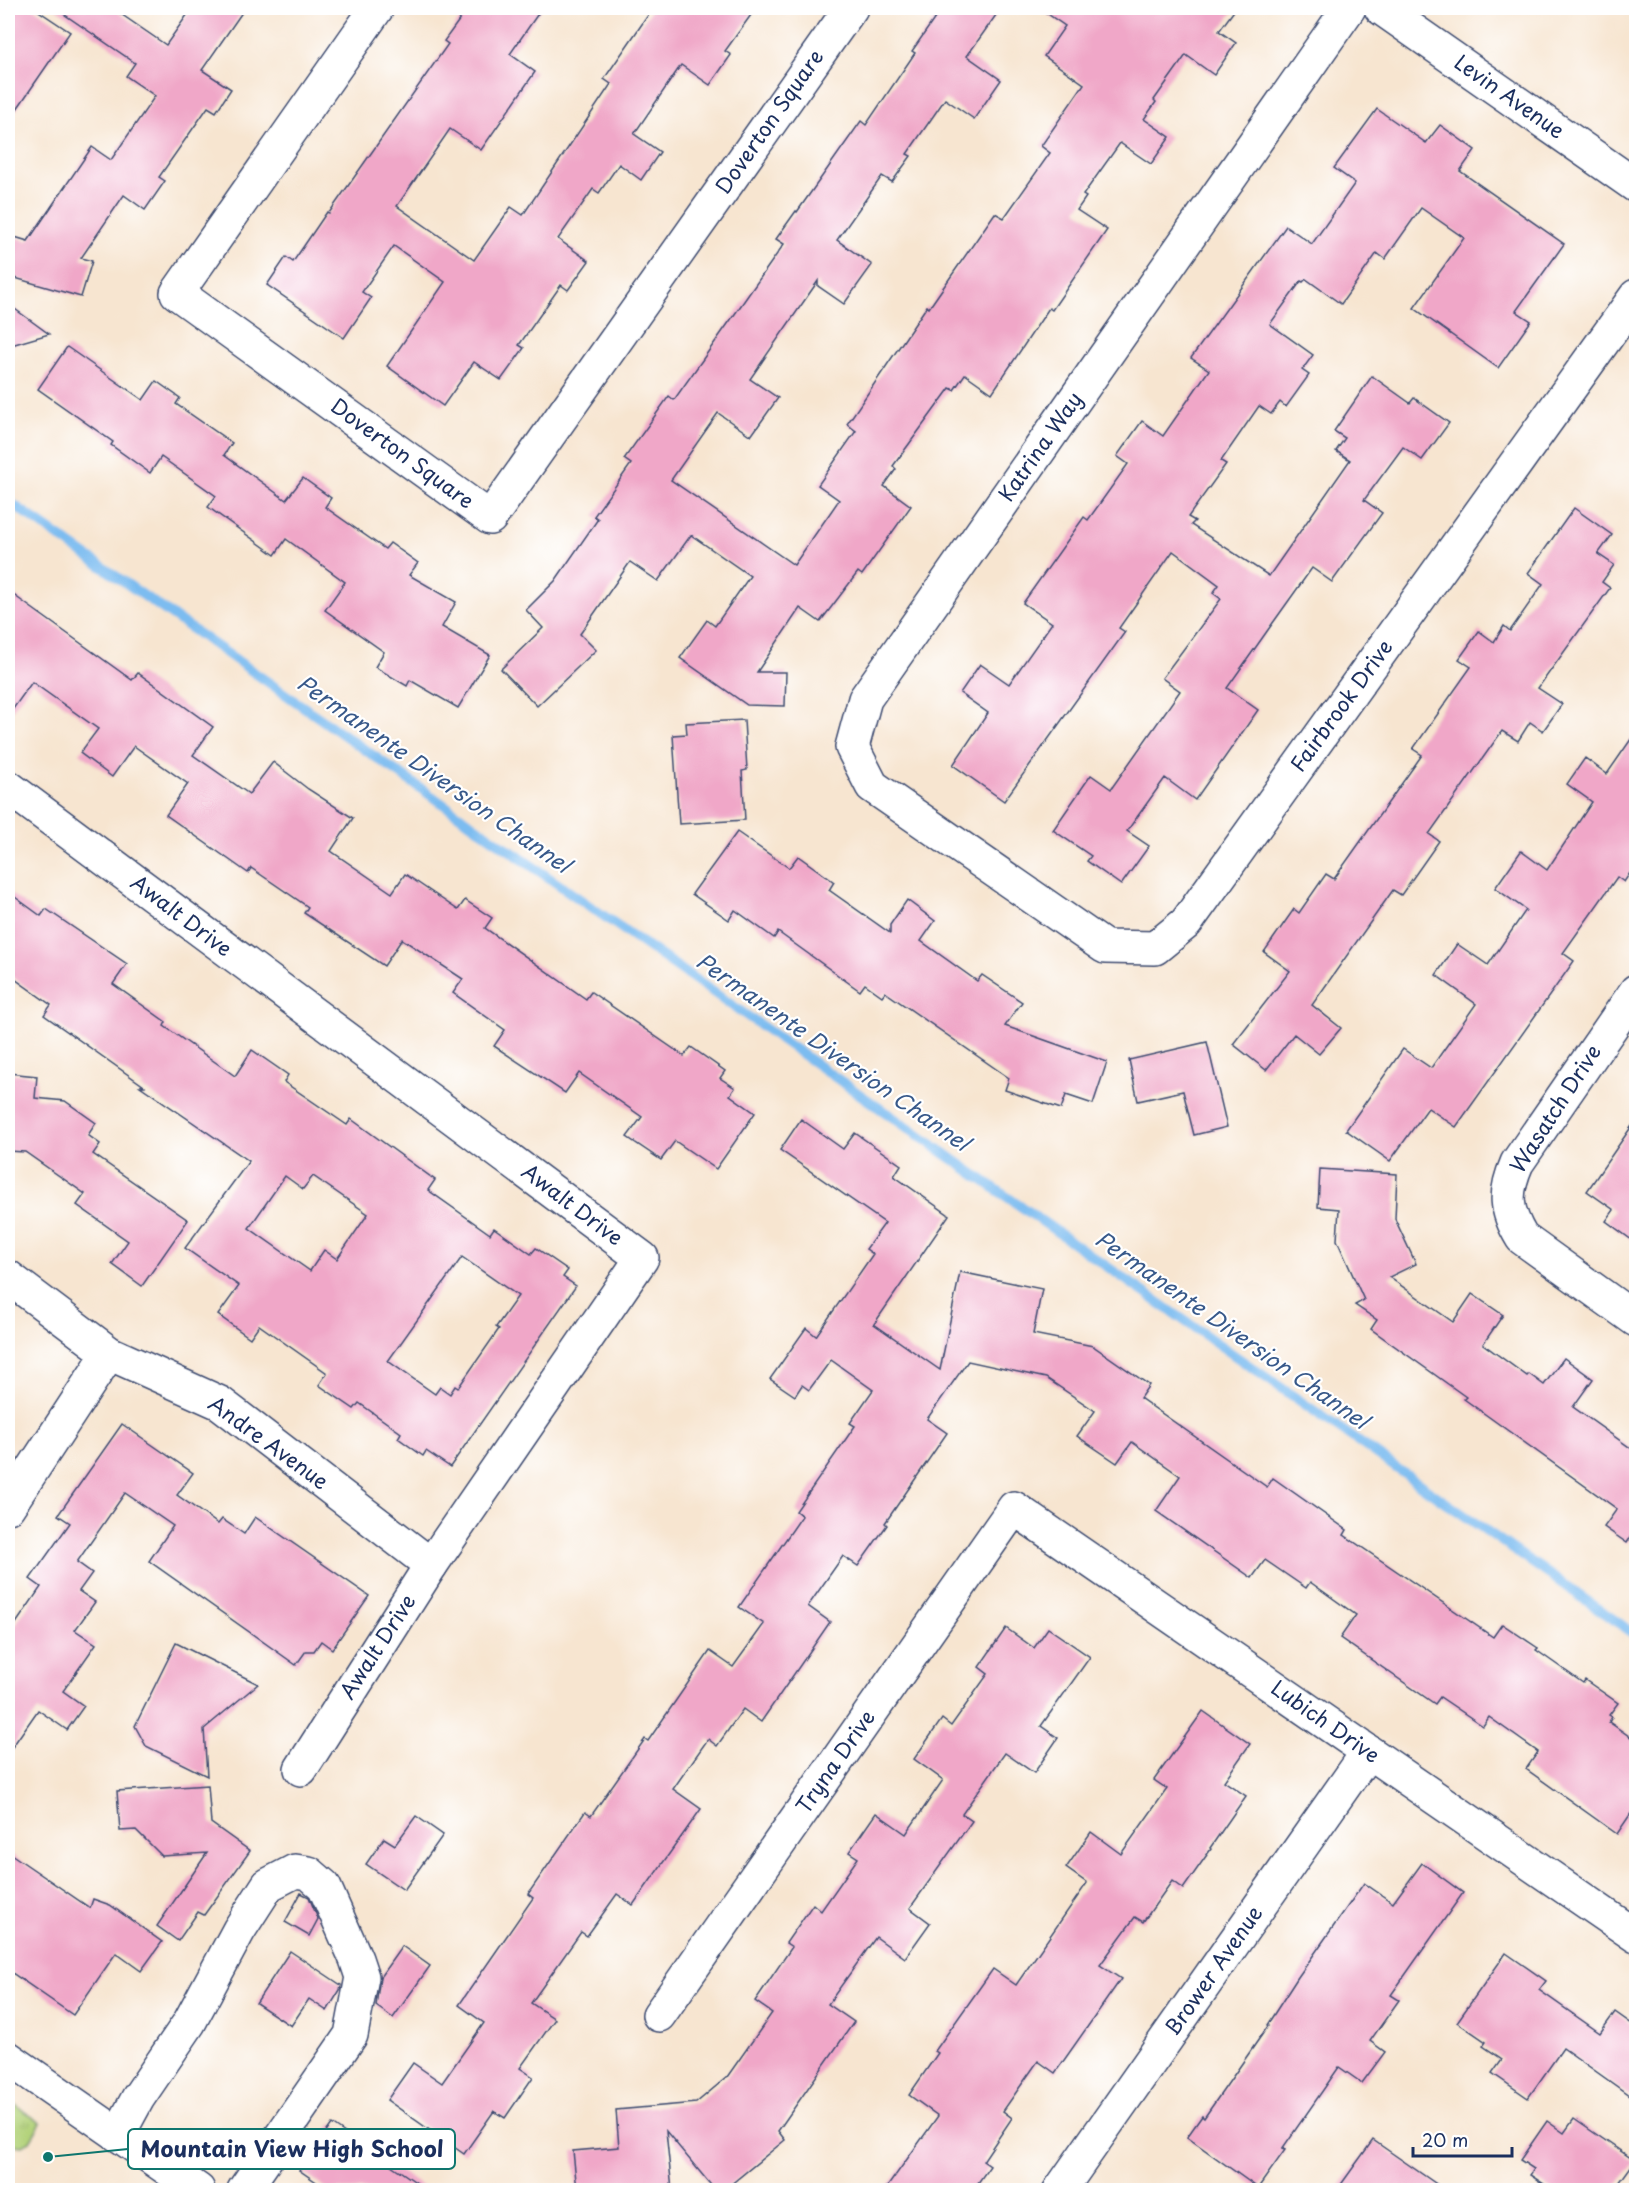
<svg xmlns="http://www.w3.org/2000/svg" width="1644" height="2198" font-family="'Playpen Sans',sans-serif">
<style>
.grass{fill:url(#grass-tufts);stroke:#68816c;stroke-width:1.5}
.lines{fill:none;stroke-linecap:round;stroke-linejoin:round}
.stream{stroke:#7bbcf0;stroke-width:10}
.building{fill:#f0a7c8;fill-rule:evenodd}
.minor-casing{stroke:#3c4a6f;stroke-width:36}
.minor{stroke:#fff;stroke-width:33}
.labels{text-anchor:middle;stroke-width:4.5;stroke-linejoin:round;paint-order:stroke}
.street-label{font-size:21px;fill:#1b2f5e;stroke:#fff}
.water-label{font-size:22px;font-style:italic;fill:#38598a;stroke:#fff}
.leader{fill:none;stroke:#0f766e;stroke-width:2}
.callout-dot{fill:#0f766e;stroke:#fff;stroke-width:2}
.callout{fill:#fff;stroke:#0f766e;stroke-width:2}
.callout-label{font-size:22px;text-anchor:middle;font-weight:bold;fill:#1b2f5e}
</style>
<defs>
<pattern id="grass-tufts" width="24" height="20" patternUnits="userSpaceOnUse" patternTransform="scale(1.5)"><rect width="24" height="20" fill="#b4d37b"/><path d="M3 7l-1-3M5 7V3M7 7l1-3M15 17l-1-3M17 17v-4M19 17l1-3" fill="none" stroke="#9ab56d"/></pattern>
</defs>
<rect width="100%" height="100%" fill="#fff"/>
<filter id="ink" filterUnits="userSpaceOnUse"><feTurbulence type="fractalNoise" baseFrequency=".0167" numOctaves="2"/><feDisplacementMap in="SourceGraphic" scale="12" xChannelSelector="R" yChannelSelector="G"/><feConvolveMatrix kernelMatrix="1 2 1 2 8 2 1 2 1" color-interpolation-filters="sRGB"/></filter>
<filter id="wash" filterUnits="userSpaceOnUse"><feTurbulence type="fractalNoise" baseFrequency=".008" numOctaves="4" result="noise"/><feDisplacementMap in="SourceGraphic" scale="24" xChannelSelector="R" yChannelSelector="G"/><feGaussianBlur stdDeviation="1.35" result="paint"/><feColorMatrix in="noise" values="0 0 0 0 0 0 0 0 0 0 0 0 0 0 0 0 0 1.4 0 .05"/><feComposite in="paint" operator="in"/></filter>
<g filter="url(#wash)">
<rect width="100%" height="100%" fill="#f7e5d0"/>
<!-- grass -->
<path class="grass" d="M 8,2100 L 41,2123 L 30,2141 L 22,2146 L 8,2144 Z"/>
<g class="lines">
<!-- stream -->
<path class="stream" d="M 8,501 L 1636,1635"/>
</g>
<g id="blocks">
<!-- building -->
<g class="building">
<path d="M 8,8 L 34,8 L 70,32 L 8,122 Z"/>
<path d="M 55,8 L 112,8 L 166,45 L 192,8 L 245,8 L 202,70 L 231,89 L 216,112 L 208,107 L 159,177 L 165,181 L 145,210 L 124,195 L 81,258 L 92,261 L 81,297 L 8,276 L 8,235 L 28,241 L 92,147 L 111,160 L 155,96 L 126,76 L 135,63 Z"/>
<path d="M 468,8 L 542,8 L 510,54 L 535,72 L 481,150 L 450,129 L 397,206 L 474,260 L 511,207 L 523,215 L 611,84 L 604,79 L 653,8 L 756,8 L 725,51 L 731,55 L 710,85 L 681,65 L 634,134 L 660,152 L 641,180 L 619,164 L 599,193 L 593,189 L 558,239 L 589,261 L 568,290 L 561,285 L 519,345 L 524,348 L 501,380 L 474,362 L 443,406 L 387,366 L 445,282 L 394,246 L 362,292 L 371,298 L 344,338 L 267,285 L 286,257 L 293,262 L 327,212 L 329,213 L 448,44 L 444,41 Z"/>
<path d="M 942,8 L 1001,8 L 967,56 L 1001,80 L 974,119 L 945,99 L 907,154 L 911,156 L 892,182 L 882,176 L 837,240 L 872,265 L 844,304 L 818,286 L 818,281 L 750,379 L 778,398 L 751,436 L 718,413 L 671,480 L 794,565 L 839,500 L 818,485 L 856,431 L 847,424 L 927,306 L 929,308 L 995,213 L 1004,218 L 1050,153 L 1041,146 L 1084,84 L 1044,56 L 1065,26 L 1039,8 L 1236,8 L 1219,31 L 1236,43 L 1214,75 L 1186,55 L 1154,100 L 1156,102 L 1144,119 L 1170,137 L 1151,164 L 1120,143 L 1083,195 L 1086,197 L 1077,210 L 1107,230 L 1052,310 L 1049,308 L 992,393 L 965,374 L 954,390 L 950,388 L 893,466 L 896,469 L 884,486 L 911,506 L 862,575 L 858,572 L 820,622 L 800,608 L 757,672 L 786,672 L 785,706 L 747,705 L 680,658 L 707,620 L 715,626 L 750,576 L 691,535 L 658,581 L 630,562 L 580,634 L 596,650 L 537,706 L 501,669 L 543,628 L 526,610 L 555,581 L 598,519 L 594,516 L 631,464 L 624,459 L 669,396 L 674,400 L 737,311 L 784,244 L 776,239 L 796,211 L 797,212 L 861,121 L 866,125 L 915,53 L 912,51 Z"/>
<path d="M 1377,109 L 1426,143 L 1440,125 L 1475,150 L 1460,171 L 1564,244 L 1516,311 L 1531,321 L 1498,368 L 1414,308 L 1464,238 L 1421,208 L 1385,259 L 1377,253 L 1341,304 L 1306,279 L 1303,282 L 1301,281 L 1270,324 L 1313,355 L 1302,370 L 1309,375 L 1286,407 L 1280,402 L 1271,414 L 1259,406 L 1221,461 L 1226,464 L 1188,517 L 1195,521 L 1191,525 L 1269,576 L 1350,460 L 1336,451 L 1345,438 L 1334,431 L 1372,376 L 1410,403 L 1414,398 L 1449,423 L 1422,460 L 1403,447 L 1364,500 L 1382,513 L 1332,582 L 1312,568 L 1270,627 L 1227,688 L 1258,710 L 1195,800 L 1165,778 L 1127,831 L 1149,846 L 1121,885 L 1087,861 L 1091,856 L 1053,830 L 1091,775 L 1111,789 L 1180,691 L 1162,678 L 1221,599 L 1213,593 L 1219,585 L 1173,551 L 1119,628 L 1125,632 L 1004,801 L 953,765 L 988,713 L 960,693 L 980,664 L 1009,684 L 1052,623 L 1023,603 L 1084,517 L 1088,520 L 1128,464 L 1117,456 L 1142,421 L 1163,436 L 1209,370 L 1191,358 L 1286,226 L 1312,244 L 1355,183 L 1334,168 Z"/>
<path d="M 8,304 L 49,334 L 8,346 Z"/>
<path d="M 67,347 L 143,400 L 156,381 L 180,398 L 176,404 L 232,443 L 224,455 L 286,500 L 303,478 L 331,498 L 325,507 L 385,549 L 390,543 L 418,563 L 409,575 L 456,602 L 442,627 L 490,655 L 458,708 L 410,680 L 407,686 L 375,667 L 384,652 L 325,610 L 345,582 L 286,539 L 275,555 L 208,507 L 216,496 L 161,457 L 150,473 L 111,445 L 113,442 L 38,389 Z"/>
<path d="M 1574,508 L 1612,535 L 1598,554 L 1614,565 L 1602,582 L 1610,588 L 1538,688 L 1562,704 L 1543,731 L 1530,722 L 1518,741 L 1502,731 L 1429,834 L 1439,841 L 1401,895 L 1393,890 L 1312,1005 L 1341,1028 L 1319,1054 L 1294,1034 L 1266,1070 L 1233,1044 L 1290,971 L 1264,952 L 1294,909 L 1299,913 L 1326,874 L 1334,879 L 1422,755 L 1413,749 L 1471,667 L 1459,659 L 1479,631 L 1494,642 L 1504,626 L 1510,631 L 1543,584 L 1528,573 Z"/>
<path d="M 8,591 L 132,680 L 138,673 L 213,727 L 193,755 L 249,794 L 273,762 L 308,789 L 353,818 L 331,851 L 392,893 L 405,874 L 458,910 L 465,900 L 492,918 L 485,928 L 586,999 L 591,992 L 684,1056 L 691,1047 L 725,1071 L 720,1078 L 735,1088 L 730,1095 L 755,1113 L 716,1169 L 675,1141 L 661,1160 L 627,1137 L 642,1117 L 579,1073 L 565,1093 L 494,1046 L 505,1030 L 453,993 L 463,979 L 402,939 L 384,966 L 304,913 L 308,907 L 251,868 L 248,873 L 166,815 L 188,784 L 134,746 L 112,777 L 80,753 L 98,729 L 32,682 L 8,716 Z"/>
<path d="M 744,720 L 747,770 L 742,771 L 745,820 L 679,824 L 673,735 L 687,734 L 686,723 Z"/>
<path d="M 1636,732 L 1636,864 L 1624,882 L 1617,877 L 1563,953 L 1574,961 L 1456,1127 L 1428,1108 L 1390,1161 L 1346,1130 L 1403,1049 L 1431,1068 L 1476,1004 L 1436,975 L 1457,944 L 1488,965 L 1526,910 L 1495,888 L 1521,851 L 1547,870 L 1592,802 L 1567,784 L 1585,758 L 1607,774 Z"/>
<path d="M 737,832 L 789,868 L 798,856 L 834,882 L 829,890 L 890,933 L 890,925 L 907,900 L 935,921 L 921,941 L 977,981 L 982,975 L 1022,1002 L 1005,1026 L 1107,1062 L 1093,1104 L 1066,1095 L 1061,1109 L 1005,1090 L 1009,1078 L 885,992 L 882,996 L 865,984 L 860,991 L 778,932 L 774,938 L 735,910 L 729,920 L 692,894 Z"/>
<path d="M 8,892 L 41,916 L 46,909 L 127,964 L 113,984 L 166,1022 L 164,1026 L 235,1076 L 252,1050 L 288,1075 L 284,1082 L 347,1125 L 351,1119 L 435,1180 L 428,1190 L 490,1234 L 494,1228 L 531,1254 L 536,1248 L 568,1270 L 563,1277 L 576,1286 L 450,1467 L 426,1451 L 423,1456 L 398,1438 L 401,1433 L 359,1403 L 354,1409 L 319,1385 L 327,1373 L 259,1325 L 250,1338 L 218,1315 L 239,1286 L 185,1248 L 249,1161 L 140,1086 L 144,1086 L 44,1015 L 51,1005 L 8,974 ZM 285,1176 L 303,1189 L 313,1176 L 368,1214 L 337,1259 L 324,1250 L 310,1271 L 249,1228 ZM 462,1257 L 518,1296 L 496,1327 L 499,1329 L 458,1388 L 455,1386 L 450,1394 L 440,1387 L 435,1394 L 388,1361 Z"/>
<path d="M 1207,1042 L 1227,1127 L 1194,1135 L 1183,1091 L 1138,1101 L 1129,1060 Z"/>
<path d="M 8,1073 L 37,1076 L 35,1098 L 65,1101 L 96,1123 L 88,1135 L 100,1144 L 93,1154 L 188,1220 L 142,1286 L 112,1264 L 128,1241 L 77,1205 L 85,1194 L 25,1152 L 8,1151 Z"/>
<path d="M 801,1119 L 843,1149 L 855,1133 L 901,1165 L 894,1176 L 949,1215 L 874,1324 L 940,1370 L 960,1272 L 1042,1289 L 1033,1334 L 1093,1346 L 1149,1385 L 1140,1398 L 1267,1487 L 1273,1478 L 1347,1530 L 1344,1535 L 1493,1637 L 1502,1624 L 1538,1648 L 1536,1650 L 1583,1683 L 1585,1680 L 1618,1703 L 1609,1715 L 1612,1717 L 1609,1722 L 1636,1741 L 1636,1806 L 1617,1834 L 1526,1769 L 1538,1752 L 1489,1717 L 1483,1726 L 1440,1697 L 1435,1704 L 1340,1638 L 1356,1615 L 1310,1582 L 1306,1588 L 1265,1560 L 1252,1578 L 1156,1511 L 1180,1476 L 1132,1442 L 1117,1463 L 1077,1436 L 1095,1411 L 1046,1378 L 968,1361 L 927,1419 L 947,1433 L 885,1523 L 887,1525 L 858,1566 L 843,1556 L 808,1606 L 830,1622 L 761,1722 L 743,1709 L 717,1746 L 708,1739 L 673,1789 L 701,1809 L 633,1905 L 617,1894 L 587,1936 L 581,1932 L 531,2003 L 555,2019 L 520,2068 L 533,2077 L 505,2118 L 494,2111 L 464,2154 L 387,2100 L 413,2063 L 442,2083 L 484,2023 L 459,2005 L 533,1898 L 528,1894 L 585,1812 L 591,1816 L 645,1739 L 648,1741 L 710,1651 L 733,1667 L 764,1624 L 739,1607 L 802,1516 L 796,1511 L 855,1426 L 850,1423 L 873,1390 L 831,1360 L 809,1390 L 802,1385 L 795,1396 L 770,1379 L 806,1328 L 816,1336 L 873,1254 L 866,1249 L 885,1223 L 780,1150 Z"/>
<path d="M 1636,1120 L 1636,1243 L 1606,1221 L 1614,1210 L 1587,1191 Z"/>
<path d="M 1320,1169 L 1397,1174 L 1395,1219 L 1416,1264 L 1389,1277 L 1453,1322 L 1472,1294 L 1503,1315 L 1483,1344 L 1527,1376 L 1529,1374 L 1544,1385 L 1564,1358 L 1593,1379 L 1573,1407 L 1636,1452 L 1636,1529 L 1627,1543 L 1604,1527 L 1617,1509 L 1464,1399 L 1466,1397 L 1371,1329 L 1377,1320 L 1355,1305 L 1364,1300 L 1337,1240 L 1339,1209 L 1318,1207 Z"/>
<path d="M 122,1424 L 193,1473 L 177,1495 L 218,1524 L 222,1519 L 244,1534 L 255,1517 L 369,1596 L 332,1649 L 321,1641 L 314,1651 L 306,1651 L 296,1665 L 149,1561 L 173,1526 L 125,1493 L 77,1562 L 92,1573 L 79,1591 L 95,1602 L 75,1630 L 96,1644 L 63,1691 L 84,1706 L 67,1730 L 38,1710 L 8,1753 L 8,1635 L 41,1587 L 30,1579 L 70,1523 L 58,1515 Z"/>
<path d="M 1006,1628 L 1034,1648 L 1048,1628 L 1090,1657 L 1041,1726 L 1058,1738 L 1034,1773 L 1005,1753 L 962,1814 L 972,1821 L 910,1908 L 930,1923 L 905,1958 L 876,1937 L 828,2004 L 854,2022 L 778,2131 L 785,2140 L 724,2190 L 715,2190 L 666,2131 L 672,2190 L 577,2190 L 573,2151 L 619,2147 L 616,2110 L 696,2103 L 727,2077 L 772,2013 L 755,2001 L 792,1947 L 786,1943 L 813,1904 L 821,1911 L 858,1858 L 849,1852 L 876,1813 L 906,1834 L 943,1780 L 914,1759 L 942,1719 L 951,1726 L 988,1674 L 979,1667 Z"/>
<path d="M 176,1643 L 258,1684 L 204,1729 L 207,1776 L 146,1746 L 135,1726 Z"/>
<path d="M 1203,1711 L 1250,1744 L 1224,1781 L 1246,1796 L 1210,1848 L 1211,1849 L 1183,1889 L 1172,1881 L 1143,1922 L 1135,1917 L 1100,1965 L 1121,1979 L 1055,2073 L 1038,2061 L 1003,2111 L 1012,2118 L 983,2161 L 990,2166 L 973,2190 L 885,2190 L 938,2116 L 909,2095 L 938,2053 L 935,2051 L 993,1969 L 1016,1985 L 1087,1883 L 1066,1868 L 1091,1832 L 1121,1854 L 1167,1789 L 1154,1780 Z"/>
<path d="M 208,1785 L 211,1823 L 250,1851 L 204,1915 L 198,1912 L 178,1941 L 157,1926 L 207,1853 L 162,1856 L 136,1830 L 120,1831 L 117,1791 Z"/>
<path d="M 416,1816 L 443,1835 L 404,1890 L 366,1864 L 384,1838 L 395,1845 Z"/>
<path d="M 8,1852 L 90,1908 L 93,1899 L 110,1905 L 162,1942 L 141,1971 L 116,1953 L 73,2015 L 8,1970 Z"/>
<path d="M 1422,1863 L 1463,1893 L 1391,1995 L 1399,2000 L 1370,2041 L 1385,2052 L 1362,2083 L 1339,2067 L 1282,2149 L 1285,2150 L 1258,2188 L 1187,2137 L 1202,2116 L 1204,2118 L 1268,2026 L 1267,2025 L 1298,1977 L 1364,1883 L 1393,1903 Z"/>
<path d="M 301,1893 L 309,1897 L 318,1919 L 309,1936 L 285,1922 Z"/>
<path d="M 402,1946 L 430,1966 L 393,2018 L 376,2006 L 380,1977 Z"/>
<path d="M 290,1951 L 341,1985 L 340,1990 L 327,2011 L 309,1999 L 291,2026 L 256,2003 Z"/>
<path d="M 1506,1953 L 1546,1981 L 1539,1990 L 1600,2033 L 1615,2012 L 1636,2027 L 1636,2100 L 1563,2048 L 1528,2098 L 1492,2073 L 1502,2059 L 1483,2046 L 1486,2042 L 1457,2022 Z"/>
<path d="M 1574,2119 L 1635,2161 L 1614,2190 L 1553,2190 L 1530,2175 L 1534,2169 L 1520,2160 L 1547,2121 L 1564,2133 Z"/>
<path d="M 332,2124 L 427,2190 L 328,2190 L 299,2170 Z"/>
<path d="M 1373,2140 L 1445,2190 L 1337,2190 Z"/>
</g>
</g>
</g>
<g filter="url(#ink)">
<use href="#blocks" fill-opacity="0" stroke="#3c4a6f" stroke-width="1.5"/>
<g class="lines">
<!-- minor casing -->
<g class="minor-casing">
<g id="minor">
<path d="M 377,8 L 177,293 L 490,518 L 851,8"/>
<path d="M 1349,8 L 865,699 L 852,747 L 872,786 L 1105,947 L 1155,948 L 1186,923 L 1636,296"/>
<path d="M 1381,8 L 1636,186"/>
<path d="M 8,787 L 642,1258 L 431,1565 L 301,1769"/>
<path d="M 1636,991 L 1517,1163 C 1504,1193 1505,1210 1522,1238 L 1636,1320"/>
<path d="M 8,1277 L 109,1353 L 220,1403 L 431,1565"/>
<path d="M 8,1507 L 109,1353"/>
<path d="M 659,2015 L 1014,1508 L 1636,1936"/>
<path d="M 8,2058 L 198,2190"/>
<path d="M 118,2135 L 138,2098 L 189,2023 L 239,1930 L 268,1885 L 295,1871 L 309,1873 L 324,1886 L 356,1959 L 362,1977 L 351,2035 L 244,2190"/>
<path d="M 1060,2190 L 1368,1752"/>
</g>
</g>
<!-- minor -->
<use href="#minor" class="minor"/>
</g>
</g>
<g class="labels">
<!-- street labels -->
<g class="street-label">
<text transform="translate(1509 97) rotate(35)" y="7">Levin Avenue</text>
<text transform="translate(770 122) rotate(-55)" y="7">Doverton Square</text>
<text transform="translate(1041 447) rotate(-55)" y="7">Katrina Way</text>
<text transform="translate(402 454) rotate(36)" y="7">Doverton Square</text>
<text transform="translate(1342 706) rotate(-54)" y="7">Fairbrook Drive</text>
<text transform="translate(181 916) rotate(37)" y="7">Awalt Drive</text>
<text transform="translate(1556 1109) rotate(-57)" y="7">Wasatch Drive</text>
<text transform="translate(572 1205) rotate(37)" y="7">Awalt Drive</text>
<text transform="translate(268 1443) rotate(36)" y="7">Andre Avenue</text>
<text transform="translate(378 1647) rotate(-57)" y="7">Awalt Drive</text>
<text transform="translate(1325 1722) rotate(35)" y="7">Lubich Drive</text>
<text transform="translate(836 1762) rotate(-55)" y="7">Tryna Drive</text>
<text transform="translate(1214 1971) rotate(-55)" y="7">Brower Avenue</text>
</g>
<!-- water labels -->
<g class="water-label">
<text transform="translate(434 774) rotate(35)" y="8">Permanente Diversion Channel</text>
<text transform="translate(833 1052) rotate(35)" y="8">Permanente Diversion Channel</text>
<text transform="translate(1232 1330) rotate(35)" y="8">Permanente Diversion Channel</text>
</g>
</g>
<!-- callouts -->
<path class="leader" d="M48 2157L128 2149"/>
<circle class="callout-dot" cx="48" cy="2157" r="6"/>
<rect class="callout" x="128" y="2129" width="327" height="40" rx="6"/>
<g class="callout-label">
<text x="292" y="2157">Mountain View High School</text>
</g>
<!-- margin -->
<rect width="1644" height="2198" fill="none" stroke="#fff" stroke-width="30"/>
<!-- scale -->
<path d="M1413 2147v9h99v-9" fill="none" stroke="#1b2f5e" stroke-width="3"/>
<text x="1422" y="2147" font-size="18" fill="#1b2f5e" stroke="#ffffff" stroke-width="4.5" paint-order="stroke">20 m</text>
</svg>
